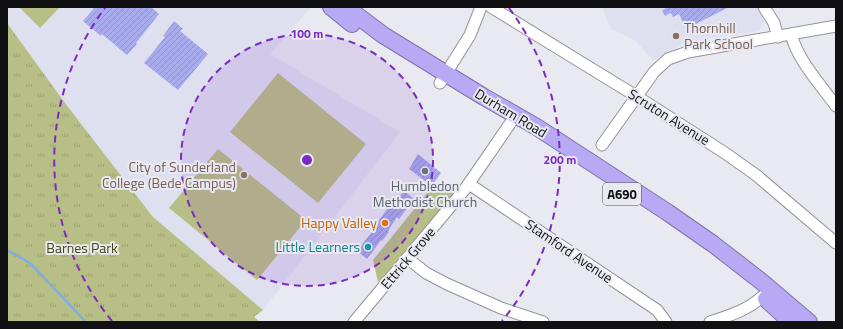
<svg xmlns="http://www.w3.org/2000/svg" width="843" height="329" font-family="'Titillium Web',sans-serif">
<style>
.built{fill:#dedfef}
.green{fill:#b8bf86}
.park{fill:url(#park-tufts)}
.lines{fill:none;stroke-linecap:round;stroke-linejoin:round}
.stream{stroke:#80ade3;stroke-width:2.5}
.building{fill:url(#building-hatch)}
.minor-casing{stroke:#93939a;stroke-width:13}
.highway-casing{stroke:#7d74a6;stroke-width:18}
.minor{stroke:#fff;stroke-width:11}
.highway{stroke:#b7a9f4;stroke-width:16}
.ring{fill:none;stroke:#7b2cbf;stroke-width:2;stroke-dasharray:7 5}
.education-dot{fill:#8d6e63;stroke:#e8e9f1;stroke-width:1.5}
.worship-dot{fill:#6b7280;stroke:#e8e9f1;stroke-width:1.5}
.food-dot{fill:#e8710a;stroke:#e8e9f1;stroke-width:1.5}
.culture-dot{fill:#0f9aa8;stroke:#e8e9f1;stroke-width:1.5}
.labels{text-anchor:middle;stroke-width:4;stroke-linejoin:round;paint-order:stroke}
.shield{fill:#e8e9f1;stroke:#525256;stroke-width:1}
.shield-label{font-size:13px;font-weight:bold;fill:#111114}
.education-label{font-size:14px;fill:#785e54;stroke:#e8e9f1;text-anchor:start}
.street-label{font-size:14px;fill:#111114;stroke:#e8e9f1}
.worship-label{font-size:14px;fill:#5b616d;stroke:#e8e9f1}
.food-label{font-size:14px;fill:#c56008;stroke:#e8e9f1;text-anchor:end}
.culture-label{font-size:14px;fill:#0d838f;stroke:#e8e9f1;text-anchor:end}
.park-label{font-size:14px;fill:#434712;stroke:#e8e9f1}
.centre{fill:#7b2cbf;stroke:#e8e9f1;stroke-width:2}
.ring-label{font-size:12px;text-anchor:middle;font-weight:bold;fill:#7b2cbf;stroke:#e8e9f1;stroke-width:4;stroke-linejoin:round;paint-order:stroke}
</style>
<defs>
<pattern id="park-tufts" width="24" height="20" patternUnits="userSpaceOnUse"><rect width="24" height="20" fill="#b8bf86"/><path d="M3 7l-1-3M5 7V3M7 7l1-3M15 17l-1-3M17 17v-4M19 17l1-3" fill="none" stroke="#9da373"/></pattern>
<pattern id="building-hatch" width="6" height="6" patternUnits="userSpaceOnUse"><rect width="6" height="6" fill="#a8abec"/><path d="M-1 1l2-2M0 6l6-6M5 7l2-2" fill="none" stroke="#9092ca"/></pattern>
</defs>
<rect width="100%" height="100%" fill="#e8e9f1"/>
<!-- built -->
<g class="built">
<path d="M 7,7 L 311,7 L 270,54 L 400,132 L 263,310 L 153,217 L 68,107 L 7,23 Z"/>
<path d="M 605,7 L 757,7 L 765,18 L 759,31 L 689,41 L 653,60 L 635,40 L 611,29 L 604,11 Z"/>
</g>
<!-- green -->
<g class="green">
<path d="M 19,7 L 60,7 L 40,28 Z"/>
<path d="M 278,73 L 366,144 L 318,203 L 230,132 Z"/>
<path d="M 218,149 L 306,220 L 257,280 L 169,208 Z"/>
<path d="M 465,189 L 380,291 L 373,260 L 429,191 Z"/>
</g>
<!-- park -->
<path class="park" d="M 7,23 L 68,107 L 153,217 L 263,310 L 254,317 L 260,322 L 7,322 Z"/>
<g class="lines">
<!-- stream -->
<path class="stream" d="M 7,250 L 30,263 L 86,322"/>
</g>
<!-- building -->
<g class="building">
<path d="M 95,7 L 151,7 L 159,14 L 136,43 L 137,44 L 127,55 L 102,34 L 101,36 L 83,21 Z"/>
<path d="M 667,7 L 729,7 L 686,29 L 679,14 L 673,17 L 671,13 L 665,16 L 662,11 Z"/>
<path d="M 174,21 L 183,29 L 180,31 L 208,54 L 178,90 L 144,63 L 165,37 L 163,36 Z"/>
<path d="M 418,154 L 441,173 L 432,186 L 409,169 Z"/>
<path d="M 404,191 L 414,199 L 399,219 L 397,217 L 388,231 L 389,232 L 382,241 L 381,240 L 367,259 L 357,251 L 372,232 L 371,231 L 393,201 L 395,202 Z"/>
</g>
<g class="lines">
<!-- minor casing -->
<g class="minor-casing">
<g id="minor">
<path d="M 491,7 L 636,96 L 725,153 L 756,175 L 836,243"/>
<path d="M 764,7 L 774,23 L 778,37"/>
<path d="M 791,34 C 798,61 820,84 836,106"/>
<path d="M 440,83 L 470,35 L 481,7"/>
<path d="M 602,145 L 654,72 L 668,59 L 688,52 L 836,26"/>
<path d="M 469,184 L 657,310 L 666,322"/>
<path d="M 407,258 L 426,273 L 447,284 L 501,308 L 543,322"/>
<path d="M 354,322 L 465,189 L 516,115"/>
<path d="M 710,322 C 731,315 746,311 763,296"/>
</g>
</g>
<!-- highway casing -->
<g class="highway-casing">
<g id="highway">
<path d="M 331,7 L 352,24"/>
<path d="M 346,7 L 383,35 L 484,97 L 535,126 L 667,212 L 713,244 L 762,282 L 809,322"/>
<path d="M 766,299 L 791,322"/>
</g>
</g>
<!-- minor -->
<use href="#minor" class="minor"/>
<!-- highway -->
<use href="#highway" class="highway"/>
</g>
<!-- distance rings -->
<circle cx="307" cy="160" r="126" fill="#7b2cbf" fill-opacity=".12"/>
<g class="ring">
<circle cx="307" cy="160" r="126"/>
<path d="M112 321A253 253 0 0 1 105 8M509 8A253 253 0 0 1 502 321"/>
</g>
<!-- markers -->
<g class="education-dot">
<circle cx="676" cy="36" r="4"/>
<circle cx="244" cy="175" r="4"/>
</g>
<circle class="worship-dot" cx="425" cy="171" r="4"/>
<circle class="food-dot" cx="385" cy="223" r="4"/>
<circle class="culture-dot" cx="368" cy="247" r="4"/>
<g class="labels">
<!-- shield labels -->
<rect class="shield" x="603" y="183" width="38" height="22" rx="3"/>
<g class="shield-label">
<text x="622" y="199">A690</text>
</g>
<!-- education labels -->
<g class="education-label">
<text x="684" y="33">Thornhill<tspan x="684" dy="16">Park School</tspan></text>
<text x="236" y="172" text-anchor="end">City of Sunderland<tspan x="236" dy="16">College (Bede Campus)</tspan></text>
</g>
<!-- street labels -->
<g class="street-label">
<text transform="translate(511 113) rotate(31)" y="5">Durham Road</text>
<text transform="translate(669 117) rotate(32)" y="5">Scruton Avenue</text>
<text transform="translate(569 251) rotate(34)" y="5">Stamford Avenue</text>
<text transform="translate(408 258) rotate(-50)" y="5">Ettrick Grove</text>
</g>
<!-- worship labels -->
<g class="worship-label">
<text x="425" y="191">Humbledon<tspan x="425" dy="16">Methodist Church</tspan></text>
</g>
<!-- food labels -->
<g class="food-label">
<text x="377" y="228">Happy Valley</text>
</g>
<!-- culture labels -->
<g class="culture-label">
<text x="360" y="252">Little Learners</text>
</g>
<!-- park labels -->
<g class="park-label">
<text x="82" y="253">Barnes Park</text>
</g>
</g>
<circle cx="307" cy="160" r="6" class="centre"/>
<g class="ring-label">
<text x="307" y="38">100 m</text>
<text x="560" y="164">200 m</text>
</g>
<!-- border -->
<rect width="843" height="329" fill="none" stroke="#111114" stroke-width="16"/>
</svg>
